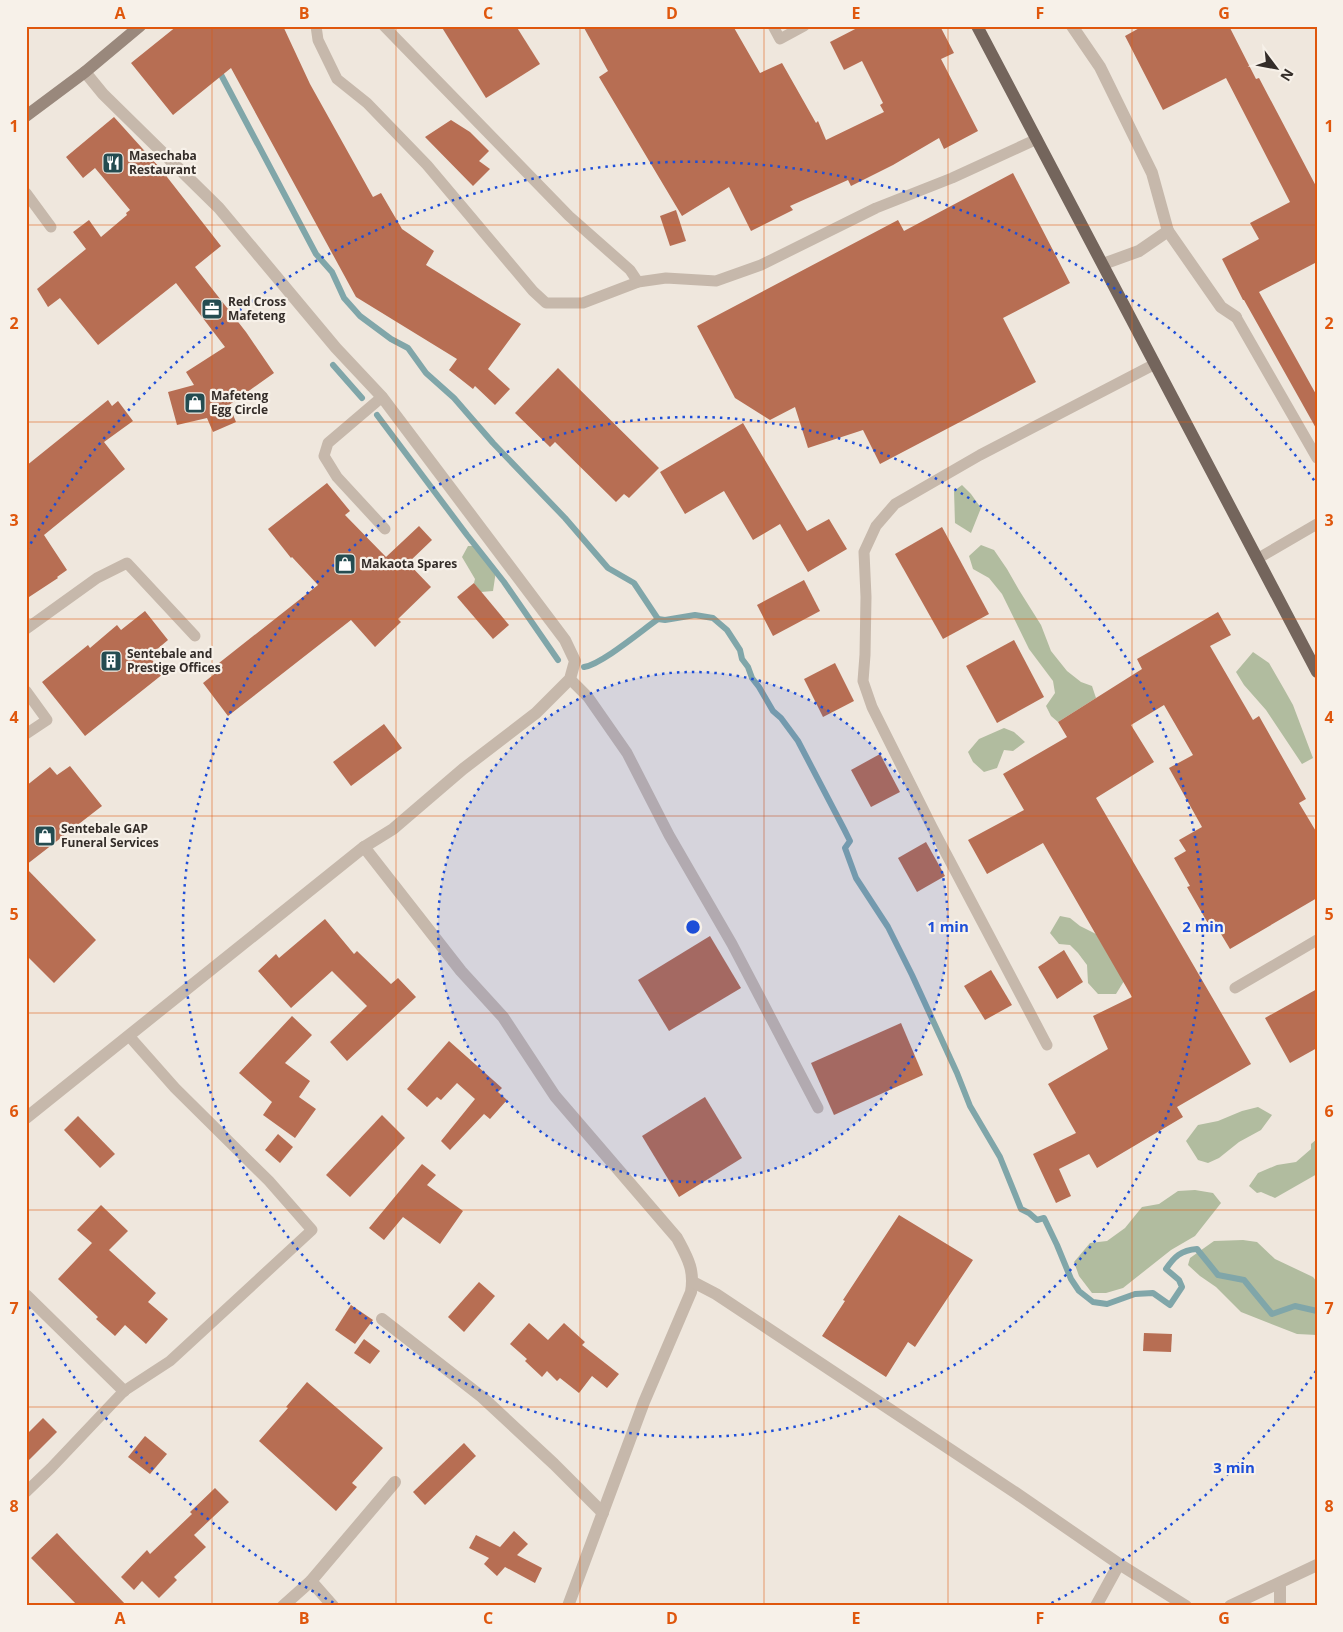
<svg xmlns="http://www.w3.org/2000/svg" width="1343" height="1632" font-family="'Open Sans',sans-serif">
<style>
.green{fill:#b1bc9f}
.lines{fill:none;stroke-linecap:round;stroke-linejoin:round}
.stream{stroke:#80a6a9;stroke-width:6}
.building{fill:#b76e53}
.service{stroke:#c6b8ab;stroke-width:11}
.minor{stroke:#c6b8ab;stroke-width:12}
.secondary{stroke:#99887c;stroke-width:12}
.primary{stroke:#74655c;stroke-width:12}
.grid{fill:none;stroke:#df570d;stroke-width:1;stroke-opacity:0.55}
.ring{fill:none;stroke:#1d4ed8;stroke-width:2.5;stroke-dasharray:2.5 5}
.labels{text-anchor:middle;stroke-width:4.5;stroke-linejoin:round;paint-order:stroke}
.poi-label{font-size:12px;font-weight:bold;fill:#342d29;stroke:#f7f1e9;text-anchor:start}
.centre{fill:#1d4ed8;stroke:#f7f1e9;stroke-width:2.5}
.ring-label{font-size:15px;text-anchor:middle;font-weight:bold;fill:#1d4ed8;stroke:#f7f1e9;stroke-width:4.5;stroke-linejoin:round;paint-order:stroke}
.neatline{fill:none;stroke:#df570d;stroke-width:2}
.grid-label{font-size:16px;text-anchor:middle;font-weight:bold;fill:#df570d}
</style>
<rect width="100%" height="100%" fill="#efe7dd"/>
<!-- green -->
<g class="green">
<path d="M 962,485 L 971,494 L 981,508 L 971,533 L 955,523 L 954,491 Z"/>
<path d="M 981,545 L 994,550 L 1007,569 L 1019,590 L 1041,625 L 1051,651 L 1067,671 L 1081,682 L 1092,686 L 1096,698 L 1058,722 L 1051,716 L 1046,706 L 1055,693 L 1053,681 L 1029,649 L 1002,594 L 989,578 L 973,569 L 969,556 Z"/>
<path d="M 468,546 L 476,546 L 496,571 L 493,591 L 481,592 L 474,583 L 475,579 L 462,557 Z"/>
<path d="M 1253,652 L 1269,663 L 1284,689 L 1293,705 L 1313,758 L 1302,764 L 1266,710 L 1244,685 L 1236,672 Z"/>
<path d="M 1004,728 L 1014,732 L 1025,742 L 1013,751 L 1004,750 L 997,768 L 984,772 L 973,762 L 968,752 L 979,739 Z"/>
<path d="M 1060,916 L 1070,918 L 1080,926 L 1096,934 L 1124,981 L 1116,994 L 1098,994 L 1088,983 L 1087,965 L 1078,953 L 1070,945 L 1059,944 L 1050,933 Z"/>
<path d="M 1258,1107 L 1272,1115 L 1261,1130 L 1239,1142 L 1219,1158 L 1208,1163 L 1198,1160 L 1186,1141 L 1198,1125 L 1218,1121 L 1242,1111 Z"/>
<path d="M 1317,1139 L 1317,1174 L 1275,1198 L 1261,1192 L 1257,1193 L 1249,1186 L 1258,1173 L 1277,1165 L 1296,1162 L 1311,1149 L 1311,1144 Z"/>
<path d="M 1195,1190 L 1213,1193 L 1221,1203 L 1195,1236 L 1171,1250 L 1123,1288 L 1106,1293 L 1092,1293 L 1079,1276 L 1074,1262 L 1090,1243 L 1107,1241 L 1125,1228 L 1142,1207 L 1159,1204 L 1178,1191 Z"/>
<path d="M 1243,1240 L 1257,1242 L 1275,1259 L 1313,1277 L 1317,1282 L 1317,1335 L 1297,1334 L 1241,1312 L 1216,1287 L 1200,1276 L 1188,1265 L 1190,1258 L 1214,1241 Z"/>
</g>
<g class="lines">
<!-- stream -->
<g class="stream">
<path d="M 218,69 L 316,254 L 332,272 L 344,298 L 360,316 L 391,339 L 408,348 L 426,373 L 454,398 L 493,443 L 565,518 L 608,568 L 634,583 L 658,619 L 665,620 L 695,615 L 713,618 L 727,630 L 740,650 L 742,659 L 748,667 L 752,678 L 759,687 L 773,711 L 781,718 L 798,741 L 844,829 L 850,841 L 845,848 L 856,878 L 888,927 L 912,975 L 957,1073 L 970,1106 L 1000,1157 L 1021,1209 L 1029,1213 L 1037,1220 L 1044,1218 L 1057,1245 L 1071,1279 L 1079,1291 L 1093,1302 L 1107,1304 L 1135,1294 L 1153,1293 L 1170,1305 L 1182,1287 L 1179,1280 L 1166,1269 C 1174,1257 1181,1250 1197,1249 L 1218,1275 L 1244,1280 L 1272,1314 L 1295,1306 L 1317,1311"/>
<path d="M 333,365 L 362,398"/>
<path d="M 377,415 L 467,535 L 504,582 L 558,660"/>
<path d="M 584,667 C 602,664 641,631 658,619"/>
</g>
</g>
<!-- building -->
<g class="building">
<path d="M 177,26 L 283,26 L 310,84 L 373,197 L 381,193 L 402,229 L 434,251 L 426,265 L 521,324 L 488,369 L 510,389 L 495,405 L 475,386 L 473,389 L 449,370 L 457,359 L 356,297 L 231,68 L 173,115 L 131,63 Z"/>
<path d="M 441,26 L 516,26 L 540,64 L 486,98 Z"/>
<path d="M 583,26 L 733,26 L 760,73 L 782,63 L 816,123 L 818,121 L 826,140 L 884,112 L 880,105 L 883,103 L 862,61 L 844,70 L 830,42 L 861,26 L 940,26 L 954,53 L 941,59 L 978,131 L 944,149 L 939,138 L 893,165 L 851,186 L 848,180 L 790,206 L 793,210 L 751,231 L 729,187 L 682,216 L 599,77 L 608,71 Z"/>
<path d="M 1143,26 L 1229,26 L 1256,79 L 1259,78 L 1317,188 L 1317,262 L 1259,292 L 1317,396 L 1317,430 L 1244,300 L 1243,300 L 1222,259 L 1259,239 L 1250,223 L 1290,202 L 1226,78 L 1163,110 L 1125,36 Z"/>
<path d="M 114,117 L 160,168 L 221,246 L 195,267 L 246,332 L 274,373 L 229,405 L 236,422 L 213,432 L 207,418 L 177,425 L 168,392 L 194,385 L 186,372 L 225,347 L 176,283 L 98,345 L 60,298 L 48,307 L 37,289 L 86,249 L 73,232 L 89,220 L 101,237 L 127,215 L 126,213 L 130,210 L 95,168 L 83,178 L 66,157 Z"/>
<path d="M 451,120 L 470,132 L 489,151 L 479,161 L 490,169 L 473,186 L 425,137 Z"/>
<path d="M 1013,173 L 1070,283 L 1003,318 L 1036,382 L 880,464 L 863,430 L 808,448 L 795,407 L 770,420 L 735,398 L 697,326 L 898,220 L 904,231 Z"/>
<path d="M 676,210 L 686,241 L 670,246 L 660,216 Z"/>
<path d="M 558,368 L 659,468 L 629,498 L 624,494 L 616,502 L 555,442 L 550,447 L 515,413 Z"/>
<path d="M 108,400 L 112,406 L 118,401 L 133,421 L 104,442 L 125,469 L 44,535 L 67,570 L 57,577 L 58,578 L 26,599 L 26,466 Z"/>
<path d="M 743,423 L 807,531 L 829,519 L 847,549 L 808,572 L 780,524 L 753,540 L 724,491 L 685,514 L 660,472 Z"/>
<path d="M 327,483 L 350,511 L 345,515 L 386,557 L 419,526 L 432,540 L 408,563 L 431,587 L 398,619 L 401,622 L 375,647 L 351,620 L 228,716 L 203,683 L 222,668 L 219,663 L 318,585 L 292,557 L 291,558 L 268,529 Z"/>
<path d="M 942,527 L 989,614 L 943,639 L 895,554 Z"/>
<path d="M 804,580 L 820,611 L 773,636 L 757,605 Z"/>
<path d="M 474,583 L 509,625 L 493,639 L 457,597 Z"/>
<path d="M 145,611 L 168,640 L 149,656 L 163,674 L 85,736 L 42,682 L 88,645 L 90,648 L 117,625 L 121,630 Z"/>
<path d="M 1218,612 L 1231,635 L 1210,646 L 1253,720 L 1259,716 L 1306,799 L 1299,803 L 1317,833 L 1317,898 L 1230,949 L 1218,929 L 1213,932 L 1187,887 L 1190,886 L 1174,858 L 1186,851 L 1179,840 L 1202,827 L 1169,768 L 1193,755 L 1164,705 L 1131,725 L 1154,762 L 1096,798 L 1251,1064 L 1177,1107 L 1183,1117 L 1097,1168 L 1089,1154 L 1059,1169 L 1071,1196 L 1056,1203 L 1033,1154 L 1076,1133 L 1048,1084 L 1108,1049 L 1093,1016 L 1132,997 L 1043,843 L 987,874 L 968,840 L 1024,810 L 1003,774 L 1067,737 L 1058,722 L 1142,669 L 1137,659 Z"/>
<path d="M 1014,640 L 1044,697 L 997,723 L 966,666 Z"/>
<path d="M 835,663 L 854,701 L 823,717 L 804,679 Z"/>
<path d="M 384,724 L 402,748 L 351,786 L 333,762 Z"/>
<path d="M 880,754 L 900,792 L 871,807 L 851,770 Z"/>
<path d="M 70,766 L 102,806 L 26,865 L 26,786 L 50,767 L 57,775 Z"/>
<path d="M 926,842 L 945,876 L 917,892 L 898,858 Z"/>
<path d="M 26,868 L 96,940 L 54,983 L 26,955 Z"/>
<path d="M 325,919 L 354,954 L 357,951 L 391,984 L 398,978 L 416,997 L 347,1061 L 330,1042 L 367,1006 L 332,971 L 291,1008 L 258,971 L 276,954 L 279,958 Z"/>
<path d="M 710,936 L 741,988 L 669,1031 L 638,980 Z"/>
<path d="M 1064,950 L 1083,982 L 1057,999 L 1038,967 Z"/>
<path d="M 991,970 L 1012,1005 L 985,1020 L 964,986 Z"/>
<path d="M 1317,989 L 1317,1048 L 1290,1063 L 1265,1018 Z"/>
<path d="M 292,1016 L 312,1035 L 285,1063 L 310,1081 L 299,1097 L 316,1109 L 295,1138 L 263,1115 L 272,1102 L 239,1073 Z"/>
<path d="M 901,1023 L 923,1075 L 834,1115 L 811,1063 Z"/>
<path d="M 449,1041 L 502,1088 L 498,1092 L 507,1100 L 490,1119 L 484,1114 L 450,1150 L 441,1141 L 475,1099 L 457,1083 L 441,1100 L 437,1097 L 427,1107 L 407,1089 Z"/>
<path d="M 705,1097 L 742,1158 L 679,1197 L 642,1136 Z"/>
<path d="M 382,1115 L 405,1138 L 350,1197 L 326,1175 Z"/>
<path d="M 78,1116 L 115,1154 L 100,1168 L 64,1130 Z"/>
<path d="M 278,1134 L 293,1147 L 280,1163 L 265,1150 Z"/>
<path d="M 422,1164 L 436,1175 L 427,1185 L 463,1211 L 440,1244 L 403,1217 L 384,1240 L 369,1228 Z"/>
<path d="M 101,1205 L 128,1231 L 109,1250 L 156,1293 L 148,1302 L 168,1319 L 146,1344 L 125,1325 L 115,1336 L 96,1319 L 98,1317 L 58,1279 L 92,1243 L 77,1230 Z"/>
<path d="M 899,1215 L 973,1260 L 915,1347 L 908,1342 L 886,1377 L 822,1336 L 845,1301 L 843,1300 Z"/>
<path d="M 479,1282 L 495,1296 L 464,1332 L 448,1317 Z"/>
<path d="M 351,1305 L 373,1320 L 355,1344 L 335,1330 Z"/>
<path d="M 529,1323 L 548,1340 L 564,1323 L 585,1342 L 582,1345 L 619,1374 L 607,1388 L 592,1376 L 579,1393 L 560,1378 L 557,1381 L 547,1371 L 542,1377 L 525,1361 L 527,1359 L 510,1344 Z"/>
<path d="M 1144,1333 L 1172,1334 L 1171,1352 L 1143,1351 Z"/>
<path d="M 364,1339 L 380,1351 L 370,1364 L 354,1353 Z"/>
<path d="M 307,1382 L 383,1448 L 352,1483 L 357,1487 L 336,1511 L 259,1441 L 288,1408 L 286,1407 Z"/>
<path d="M 43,1418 L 57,1432 L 26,1463 L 26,1435 Z"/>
<path d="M 145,1436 L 167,1454 L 150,1474 L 128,1457 Z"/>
<path d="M 464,1443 L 476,1456 L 425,1505 L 413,1492 Z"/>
<path d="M 215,1488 L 229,1502 L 194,1535 L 206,1547 L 174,1577 L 177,1580 L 159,1598 L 142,1581 L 134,1590 L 121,1577 L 147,1550 L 150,1554 L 192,1514 L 190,1512 Z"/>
<path d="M 514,1531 L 528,1544 L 517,1555 L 542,1568 L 535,1583 L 505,1567 L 497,1576 L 484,1564 L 489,1558 L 469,1548 L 476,1535 L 500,1547 Z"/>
<path d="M 57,1533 L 73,1550 L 127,1606 L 78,1606 L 31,1558 Z"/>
</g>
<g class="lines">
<!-- service -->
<g class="service">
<path d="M 316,26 L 318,40 L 337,79 L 367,103 L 427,165 L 533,291 L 546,303 L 583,303 L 638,282 L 666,278 L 716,281 L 761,265 L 876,208 L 952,178 L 1037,139"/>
<path d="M 384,26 L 569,216 L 630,270 L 638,282"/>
<path d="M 773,26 L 780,39 L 804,26"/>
<path d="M 26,193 L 51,227"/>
<path d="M 1236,317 L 1317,458"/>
<path d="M 382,397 L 328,443 L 324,456 L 337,477 L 385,529"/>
<path d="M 1257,559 L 1317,524"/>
<path d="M 26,629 L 97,578 L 127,563 L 195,636"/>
<path d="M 570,679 L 588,697 L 627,753 L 669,835 L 732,944 L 818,1108"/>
<path d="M 26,691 L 47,720 L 26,734"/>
<path d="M 1235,988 L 1317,940"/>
<path d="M 1047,1045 L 932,827 L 872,707 L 863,681 L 865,655 L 866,597 L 864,552 L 876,526 L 895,504 L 980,455 L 1155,364"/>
<path d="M 26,1492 L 51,1468 L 124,1391 L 170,1361 L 312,1230 L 269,1181 L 175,1088 L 129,1036"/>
</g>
<!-- minor -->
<g class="minor">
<path d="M 1072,26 L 1100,67 L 1152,173 L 1168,231 L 1221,307 L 1236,317"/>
<path d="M 1103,264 L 1139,251 L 1168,231"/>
<path d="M 364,847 L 461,971 L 503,1017 L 555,1096 L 677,1238 C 687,1257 695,1269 691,1292 L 644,1402 L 568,1606"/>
<path d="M 26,1118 L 364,847 L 393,829 L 463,769 L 536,713 L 570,679 L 575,661 L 565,640 L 382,397 L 336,348 L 219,208 L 103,94 L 85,72"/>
<path d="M 693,1282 L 716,1294 L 1016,1493 L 1119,1564 L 1186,1606"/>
<path d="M 26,1295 L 124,1391"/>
<path d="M 382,1319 L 482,1397 L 554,1464 L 603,1513"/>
<path d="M 311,1581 L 333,1606"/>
<path d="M 1280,1583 L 1280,1606"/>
<path d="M 283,1606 L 311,1581 L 395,1482"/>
<path d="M 1096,1606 L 1119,1564"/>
<path d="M 1230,1606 L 1317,1565"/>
</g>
<!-- secondary -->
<path class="secondary" d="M 26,116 L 85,72 L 140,26"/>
<!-- primary -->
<path class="primary" d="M 977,26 L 1317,672"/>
</g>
<!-- grid -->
<path class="grid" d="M 212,26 L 212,1606M 396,26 L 396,1606M 580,26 L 580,1606M 764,26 L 764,1606M 948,26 L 948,1606M 1132,26 L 1132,1606M 26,225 L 1317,225M 26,422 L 1317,422M 26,619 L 1317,619M 26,816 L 1317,816M 26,1013 L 1317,1013M 26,1210 L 1317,1210M 26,1407 L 1317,1407"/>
<!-- distance rings -->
<circle cx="693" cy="927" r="255" fill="#1d4ed8" fill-opacity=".12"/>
<g class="ring">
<circle cx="693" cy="927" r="255"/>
<circle cx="693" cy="927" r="510"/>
<path d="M1316 1371A765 765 0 0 1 1046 1606M340 1606A765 765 0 0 1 27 1304M27 550A765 765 0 0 1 1316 483"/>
</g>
<!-- icons -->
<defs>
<g id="restaurant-square" transform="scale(1.125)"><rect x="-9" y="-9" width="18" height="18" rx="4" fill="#244c51" stroke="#f7f1e9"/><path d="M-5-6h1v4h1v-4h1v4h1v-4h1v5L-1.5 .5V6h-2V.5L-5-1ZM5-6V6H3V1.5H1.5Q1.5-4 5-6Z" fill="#fff"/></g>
<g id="office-square" transform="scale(1.125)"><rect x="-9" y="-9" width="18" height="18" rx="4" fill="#244c51" stroke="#f7f1e9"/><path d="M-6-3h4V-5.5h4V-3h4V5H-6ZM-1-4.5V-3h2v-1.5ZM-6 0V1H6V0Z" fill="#fff"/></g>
<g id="shop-square" transform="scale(1.125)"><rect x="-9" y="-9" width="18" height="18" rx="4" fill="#244c51" stroke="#f7f1e9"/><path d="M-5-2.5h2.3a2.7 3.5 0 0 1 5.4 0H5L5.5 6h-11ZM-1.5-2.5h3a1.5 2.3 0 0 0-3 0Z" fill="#fff"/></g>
<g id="building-square" transform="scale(1.125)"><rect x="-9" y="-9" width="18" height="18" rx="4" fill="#244c51" stroke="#f7f1e9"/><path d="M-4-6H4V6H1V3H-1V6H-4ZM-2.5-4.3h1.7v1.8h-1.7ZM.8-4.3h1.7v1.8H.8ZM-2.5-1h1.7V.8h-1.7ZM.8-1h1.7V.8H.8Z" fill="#fff"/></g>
</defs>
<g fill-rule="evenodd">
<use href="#restaurant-square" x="113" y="163"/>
<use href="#office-square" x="212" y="309"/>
<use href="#shop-square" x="195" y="403"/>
<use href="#shop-square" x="345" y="564"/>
<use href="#building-square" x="111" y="661"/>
<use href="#shop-square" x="45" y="836"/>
</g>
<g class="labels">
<!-- poi labels -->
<g class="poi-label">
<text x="129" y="160">Masechaba<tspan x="129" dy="14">Restaurant</tspan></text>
<text x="228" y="306">Red Cross<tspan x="228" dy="14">Mafeteng</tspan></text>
<text x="211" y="400">Mafeteng<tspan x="211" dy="14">Egg Circle</tspan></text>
<text x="361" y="568">Makaota Spares</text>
<text x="127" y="658">Sentebale and<tspan x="127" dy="14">Prestige Offices</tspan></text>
<text x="61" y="833">Sentebale GAP<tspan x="61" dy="14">Funeral Services</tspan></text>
</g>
</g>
<circle cx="693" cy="927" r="8" class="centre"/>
<g class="ring-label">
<text x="948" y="932">1 min</text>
<text x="1203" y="932">2 min</text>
<text x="1234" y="1473">3 min</text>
</g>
<!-- border -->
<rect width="1343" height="1632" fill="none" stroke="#f7f1e9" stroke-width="55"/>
<!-- north arrow -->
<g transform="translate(1276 68) rotate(122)" stroke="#f7f1e9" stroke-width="4" paint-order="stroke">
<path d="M0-4L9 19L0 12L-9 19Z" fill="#342d29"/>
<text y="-8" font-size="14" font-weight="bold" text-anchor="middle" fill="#342d29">N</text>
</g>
<rect x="28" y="28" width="1288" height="1576" class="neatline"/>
<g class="grid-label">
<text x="120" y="19">A</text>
<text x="304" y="19">B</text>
<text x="488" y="19">C</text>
<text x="672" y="19">D</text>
<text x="856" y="19">E</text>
<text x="1040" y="19">F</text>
<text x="1224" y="19">G</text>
<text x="14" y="132">1</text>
<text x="1329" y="132">1</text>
<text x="14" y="329">2</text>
<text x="1329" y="329">2</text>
<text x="14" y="526">3</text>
<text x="1329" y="526">3</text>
<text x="14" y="723">4</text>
<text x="1329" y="723">4</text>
<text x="14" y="920">5</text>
<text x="1329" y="920">5</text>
<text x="14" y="1117">6</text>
<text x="1329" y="1117">6</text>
<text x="14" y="1314">7</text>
<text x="1329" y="1314">7</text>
<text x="14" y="1512">8</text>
<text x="1329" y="1512">8</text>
<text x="120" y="1624">A</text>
<text x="304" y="1624">B</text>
<text x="488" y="1624">C</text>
<text x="672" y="1624">D</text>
<text x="856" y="1624">E</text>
<text x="1040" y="1624">F</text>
<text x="1224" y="1624">G</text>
</g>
</svg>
